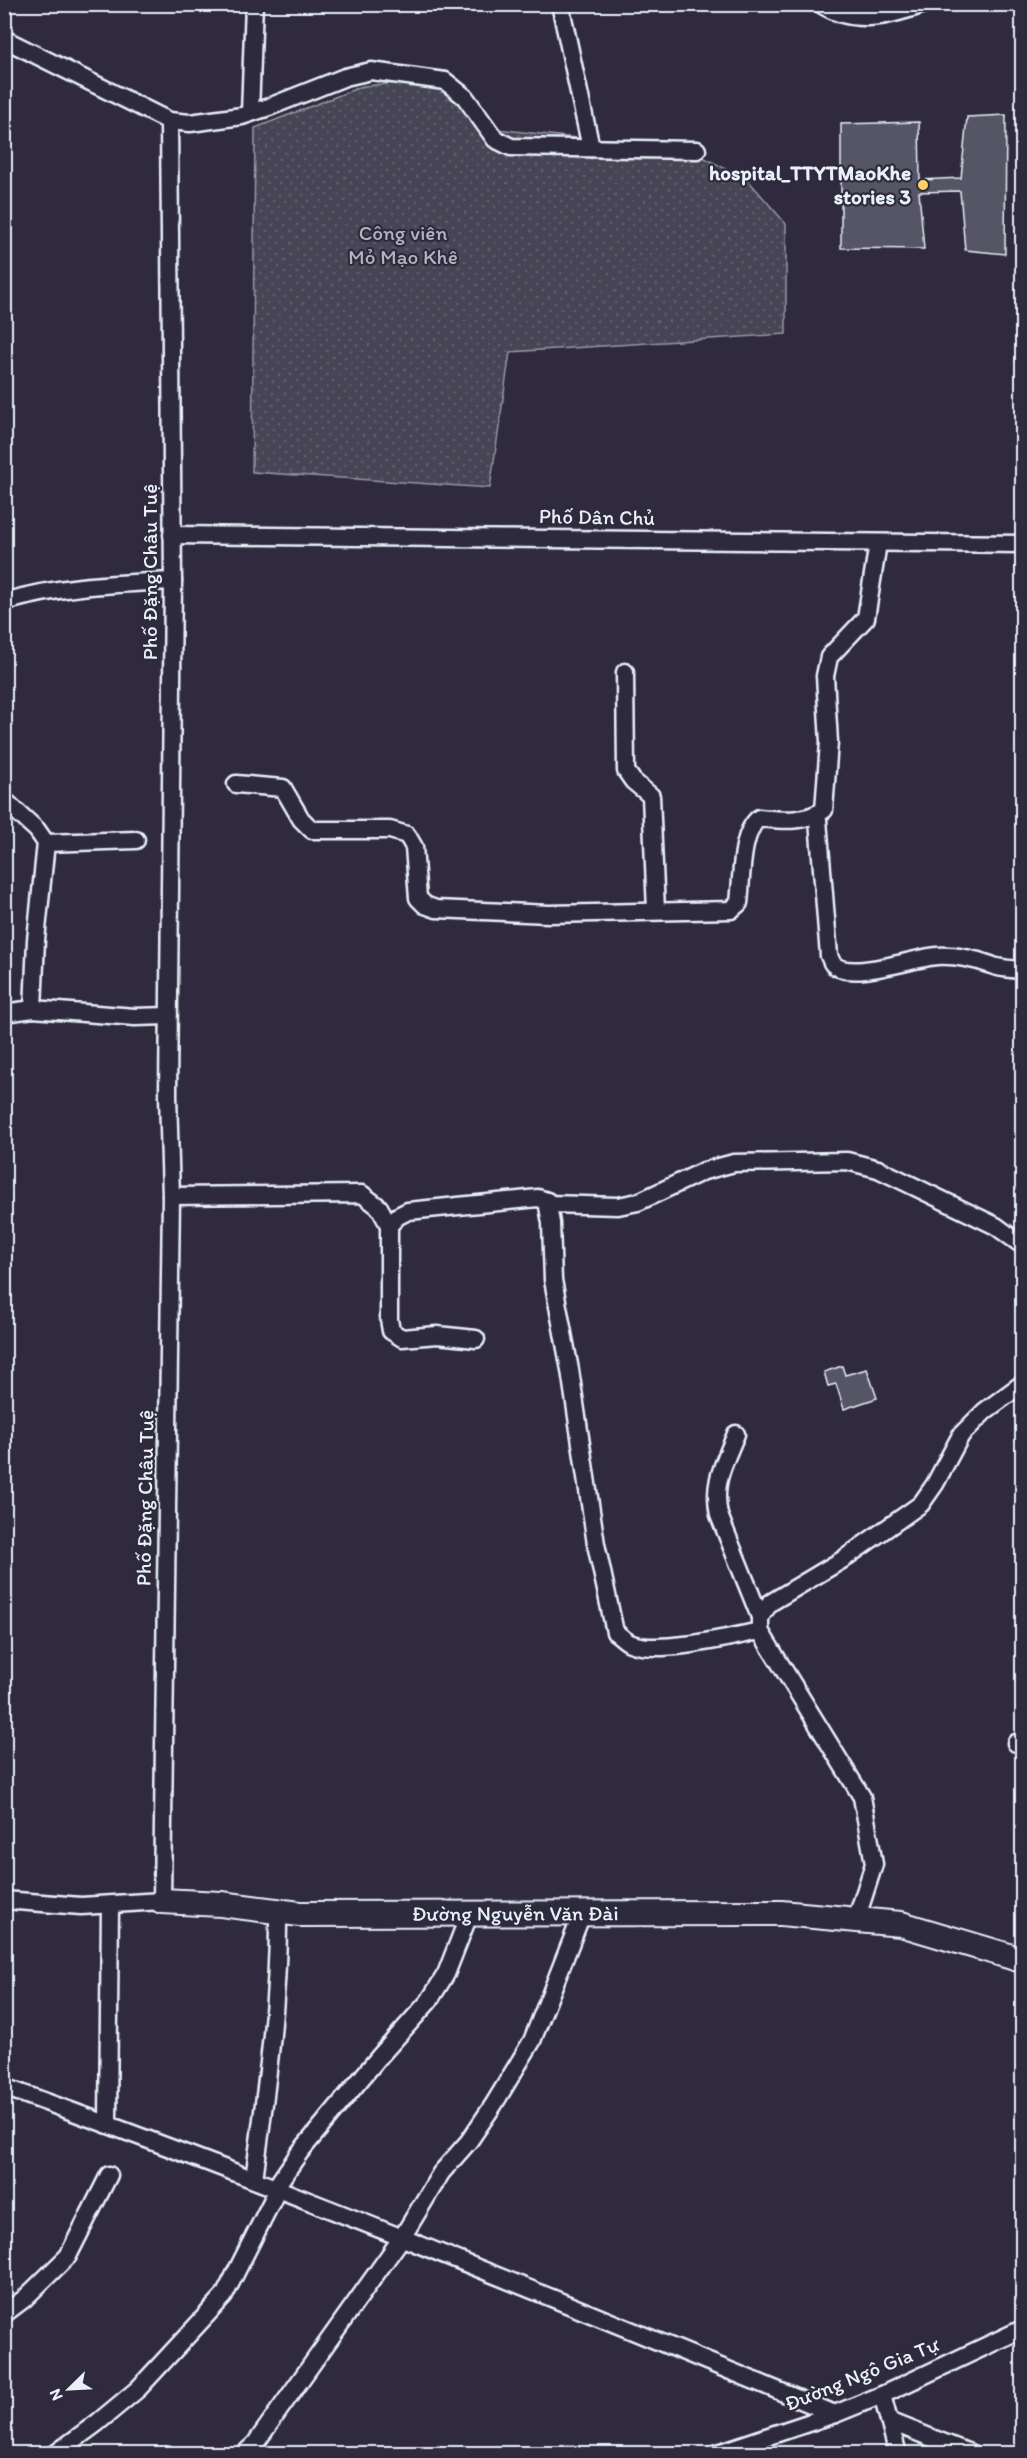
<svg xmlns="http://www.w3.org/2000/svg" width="1027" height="2458" font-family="Itim,sans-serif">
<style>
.park{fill:url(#park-dots);stroke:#979aa6;stroke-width:1.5}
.building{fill:#575565;stroke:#e8f1f8;stroke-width:1.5}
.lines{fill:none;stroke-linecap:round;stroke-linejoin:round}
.street-casing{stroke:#e8f1f8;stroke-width:21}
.secondary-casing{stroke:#e8f1f8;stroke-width:28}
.street{stroke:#2f2a3d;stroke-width:16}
.secondary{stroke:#2f2a3d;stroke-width:24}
.poi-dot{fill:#ffd166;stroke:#2f2a3d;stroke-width:2}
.labels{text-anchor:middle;stroke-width:4.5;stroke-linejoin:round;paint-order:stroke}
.poi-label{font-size:21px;font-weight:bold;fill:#e8f1f8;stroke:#2f2a3d;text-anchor:end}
.park-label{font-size:21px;fill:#afb4bf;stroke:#2f2a3d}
.street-label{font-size:21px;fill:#e8f1f8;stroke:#2f2a3d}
</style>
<defs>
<pattern id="park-dots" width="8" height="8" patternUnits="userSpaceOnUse" patternTransform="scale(1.5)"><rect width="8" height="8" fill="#464455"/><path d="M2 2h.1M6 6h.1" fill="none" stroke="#615f6e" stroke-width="1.8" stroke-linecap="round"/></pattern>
</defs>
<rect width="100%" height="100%" fill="#2f2a3d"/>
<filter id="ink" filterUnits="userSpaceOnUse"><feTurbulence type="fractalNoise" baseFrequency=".0167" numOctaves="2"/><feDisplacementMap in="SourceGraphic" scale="12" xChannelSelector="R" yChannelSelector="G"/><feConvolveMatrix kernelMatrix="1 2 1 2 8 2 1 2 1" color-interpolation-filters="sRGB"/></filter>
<g filter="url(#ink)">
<!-- park -->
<path class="park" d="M 447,79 L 497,129 L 691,151 L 748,180 L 786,224 L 786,334 L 510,352 L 490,488 L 252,472 L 255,128 L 363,86 Z"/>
<!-- building -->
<g class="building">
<path d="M 1006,115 L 1005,254 L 965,250 L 960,191 L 919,192 L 924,249 L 841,248 L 841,124 L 919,122 L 920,180 L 961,178 L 967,117 Z"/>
<path d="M 842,1366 L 845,1375 L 867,1369 L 877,1398 L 844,1409 L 836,1384 L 828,1386 L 824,1372 Z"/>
</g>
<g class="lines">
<!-- street casing -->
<g class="street-casing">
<g id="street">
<path d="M 560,4 L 591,148"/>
<path d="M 821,4 C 854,26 890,16 924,4"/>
<path d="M 4,39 L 169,121 L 190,123 L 242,116 L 269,107 L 345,77 L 371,71 L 445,81 L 465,97 L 495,139 L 511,147 L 697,150"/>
<path d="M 250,113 L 254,4"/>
<path d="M 172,535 L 1022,544"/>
<path d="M 4,602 C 63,585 113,584 173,581"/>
<path d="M 625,672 L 626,771 L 633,781 L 651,796 L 656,911"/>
<path d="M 236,784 L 283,788 L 301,819 L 312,830 L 390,830 L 407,835 L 414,847 L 418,898 L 425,905 L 436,909 L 549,914 L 731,910 L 739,903 C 742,879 740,833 759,818 C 782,820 803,823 824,810 L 829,742 L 825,676 L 829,657 L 866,618 L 878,543"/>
<path d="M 4,800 L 37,830 L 46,843 L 36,940 L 33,1009 L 4,1013"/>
<path d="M 815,816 L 818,820 L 829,956 C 831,959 831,962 833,964 C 850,982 916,957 937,956 C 955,955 974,959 991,965 C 1000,969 1012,969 1022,970"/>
<path d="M 46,843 L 136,840"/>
<path d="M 33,1009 L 135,1017 L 168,1016"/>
<path d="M 171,1196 L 362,1194 L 379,1207 L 389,1225"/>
<path d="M 547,1201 L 549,1204 L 618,1206 L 638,1202 L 704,1171 L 734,1163 L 847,1161 L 878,1169 L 996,1226 L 1022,1245"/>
<path d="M 476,1339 L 437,1335 L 402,1338 L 391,1331 L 389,1319 L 389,1225 L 398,1216 L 408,1211 L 538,1198 L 547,1201 L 551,1223 L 553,1280 L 570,1370 L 596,1544 L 615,1632 C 620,1635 625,1641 630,1643 C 657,1655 730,1637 760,1631"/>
<path d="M 736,1434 C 724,1464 712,1482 719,1515 L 760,1617"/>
<path d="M 1016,1743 L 1022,1744"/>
<path d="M 4,1900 L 81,1906 L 162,1901 L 171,1196 L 168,1095 L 173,581 L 169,121"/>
<path d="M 856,1920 L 874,1864 L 862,1797 L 760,1631 L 760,1617 L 770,1603 L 842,1560 L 921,1504 L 935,1484 L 961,1435 L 985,1411 L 1022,1384"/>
<path d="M 4,2087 C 285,2187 560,2301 835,2414"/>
<path d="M 108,2124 L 110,1905"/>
<path d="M 254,2179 C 266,2090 279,2001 278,1912"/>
<path d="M 275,2188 L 300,2152 L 379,2057 L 429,2001 L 446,1974 L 469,1915"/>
<path d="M 4,2314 L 24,2299 L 68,2256 L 109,2175"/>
<path d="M 882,2395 L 898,2454"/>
<path d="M 889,2421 L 972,2454"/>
<path d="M 55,2454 L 97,2423 L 138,2389 L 224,2296 L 278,2189"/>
<path d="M 244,2454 L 255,2444 L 403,2236 L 441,2173 L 469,2141 L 494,2104 L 532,2041 L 582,1914"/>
<path d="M 715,2454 L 835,2414 L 882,2395 L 1022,2329"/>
</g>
</g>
<!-- secondary casing -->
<g class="secondary-casing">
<g id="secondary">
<path id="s1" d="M 162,1901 L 221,1904 L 300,1914 L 781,1913 L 901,1924 L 1022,1960"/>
</g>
</g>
<!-- street -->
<use href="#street" class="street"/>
<!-- secondary -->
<use href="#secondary" class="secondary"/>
</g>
</g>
<!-- markers -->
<circle class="poi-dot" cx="923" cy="185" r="6"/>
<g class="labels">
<!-- poi labels -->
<g class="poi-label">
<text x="911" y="180">hospital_TTYTMaoKhe<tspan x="911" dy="24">stories 3</tspan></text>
</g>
<!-- park labels -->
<g class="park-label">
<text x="403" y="240">Công viên<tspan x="403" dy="24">Mỏ Mạo Khê</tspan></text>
</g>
<!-- street labels -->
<g class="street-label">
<text transform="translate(597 517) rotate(1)" y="7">Phố Dân Chủ</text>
<text transform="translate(150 572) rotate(-90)" y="7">Phố Đặng Châu Tuệ</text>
<text transform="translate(145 1498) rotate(-89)" y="7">Phố Đặng Châu Tuệ</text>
<text dy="7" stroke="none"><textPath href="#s1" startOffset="354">Đường Nguyễn Văn Đài</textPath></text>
<text transform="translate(862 2374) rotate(-22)" y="7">Đường Ngô Gia Tự</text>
</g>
</g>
<!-- margin -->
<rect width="1027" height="2458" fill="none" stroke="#2f2a3d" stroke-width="24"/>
<rect x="12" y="12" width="1003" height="2434" fill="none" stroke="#e8f1f8" stroke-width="2" filter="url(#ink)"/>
<!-- north arrow -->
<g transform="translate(69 2389) rotate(246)" stroke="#2f2a3d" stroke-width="4.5" paint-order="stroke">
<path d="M0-4.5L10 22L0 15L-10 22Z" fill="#e8f1f8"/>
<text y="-9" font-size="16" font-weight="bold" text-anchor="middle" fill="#e8f1f8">N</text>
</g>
</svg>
